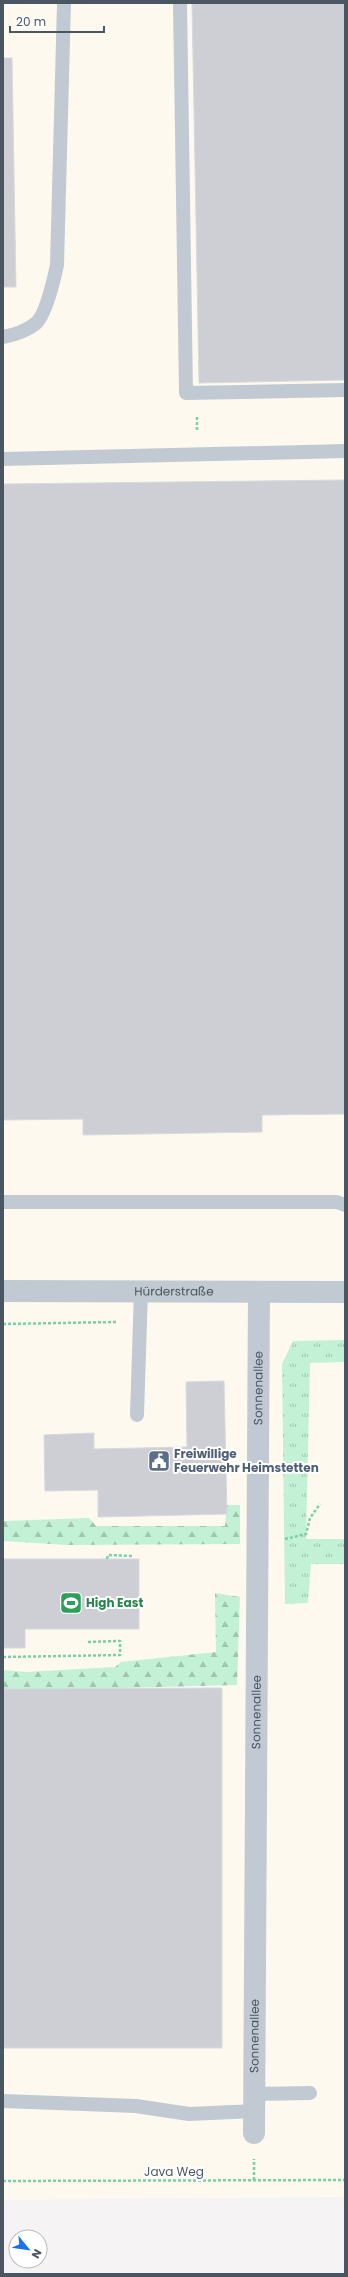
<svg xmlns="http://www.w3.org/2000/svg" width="348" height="2277" font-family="Poppins,sans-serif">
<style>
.commercial{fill:#fdf9ef}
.grass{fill:url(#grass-tufts)}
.forest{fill:url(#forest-firs)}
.building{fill:#cdcfd5;stroke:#d7d9de}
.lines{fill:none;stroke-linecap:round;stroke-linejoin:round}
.path{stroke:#7ad0a6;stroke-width:2.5;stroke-dasharray:3 2;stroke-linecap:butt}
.lane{stroke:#c1cad2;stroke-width:14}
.street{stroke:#c1cad2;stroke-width:22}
.labels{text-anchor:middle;stroke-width:4;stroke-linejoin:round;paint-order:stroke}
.street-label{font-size:12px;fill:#4a5661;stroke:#fff}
.service-label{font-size:12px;font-weight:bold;fill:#4e5e75;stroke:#fff;text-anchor:start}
.leisure-label{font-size:12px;font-weight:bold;fill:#27864d;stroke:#fff;text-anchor:start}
</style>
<defs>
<pattern id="grass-tufts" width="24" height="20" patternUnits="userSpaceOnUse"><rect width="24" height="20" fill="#c3f1d5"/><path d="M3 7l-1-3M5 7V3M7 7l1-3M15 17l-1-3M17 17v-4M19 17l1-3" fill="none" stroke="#a0c6b0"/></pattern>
<pattern id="forest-firs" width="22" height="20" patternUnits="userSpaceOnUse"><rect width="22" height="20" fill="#c3f1d5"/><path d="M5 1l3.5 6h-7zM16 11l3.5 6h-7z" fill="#a0c6b0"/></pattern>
</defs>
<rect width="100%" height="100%" fill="#f5f3f3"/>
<!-- commercial -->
<path class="commercial" d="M 3,3 L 345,3 L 345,2197 L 3,2200 Z"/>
<!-- grass -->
<path class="grass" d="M 345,1340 L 345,1362 L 310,1363 L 306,1539 L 345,1539 L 345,1564 L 311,1564 L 308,1603 L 285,1604 L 282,1364 L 293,1341 Z"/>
<!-- forest -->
<g class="forest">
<path d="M 227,1505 L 240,1505 L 240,1544 L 67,1545 L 3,1541 L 3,1521 L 89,1518 L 96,1526 L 225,1526 Z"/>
<path d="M 215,1593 L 240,1597 L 237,1685 L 3,1691 L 3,1670 L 26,1672 L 115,1667 L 121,1662 L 216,1652 Z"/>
</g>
<!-- building -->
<g class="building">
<path d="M 192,3 L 345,3 L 345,380 L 199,383 Z"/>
<path d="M 3,58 L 12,58 L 16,287 L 3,287 Z"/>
<path d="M 345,480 L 345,1114 L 262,1115 L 262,1132 L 83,1135 L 83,1119 L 3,1120 L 3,484 Z"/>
<path d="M 224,1381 L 227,1514 L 98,1517 L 98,1490 L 45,1491 L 44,1435 L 94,1433 L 94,1449 L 187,1447 L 186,1382 Z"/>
<path d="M 3,1559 L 139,1559 L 139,1629 L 25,1629 L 25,1648 L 3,1648 Z"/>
<path d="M 222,1688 L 222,2048 L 3,2048 L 3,1689 Z"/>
</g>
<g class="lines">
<!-- path -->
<g class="path">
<path d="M 197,417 L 197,432"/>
<path d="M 3,1324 L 116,1322"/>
<path d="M 285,1539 L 306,1534 L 310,1518 L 320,1504"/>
<path d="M 107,1559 L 108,1555 L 133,1556"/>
<path d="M 3,1657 L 120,1655 L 120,1641 L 87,1642"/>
<path d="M 254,2180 L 254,2159"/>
<path d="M 3,2181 L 345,2180"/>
</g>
<!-- lane -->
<g class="lane">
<path d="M 180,3 L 186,393 L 345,390"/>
<path d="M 3,337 C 14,335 26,331 35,324 C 46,316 54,279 57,265 L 64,3"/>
<path d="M 3,459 L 345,451"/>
<path d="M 3,1202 L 337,1202 L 345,1205"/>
<path d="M 137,1415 L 141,1290"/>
<path d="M 255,2094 L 310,2093"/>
<path d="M 3,2101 L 136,2106 L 189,2114 L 255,2111"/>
</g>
<!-- street -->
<g class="street">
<path id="s1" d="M 3,1291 L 345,1292"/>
<path id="s2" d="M 254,2133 L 259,1292"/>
</g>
</g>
<!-- icons -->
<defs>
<g id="civic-square" transform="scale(1.15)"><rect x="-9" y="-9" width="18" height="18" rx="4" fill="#5c6f8a" stroke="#fff"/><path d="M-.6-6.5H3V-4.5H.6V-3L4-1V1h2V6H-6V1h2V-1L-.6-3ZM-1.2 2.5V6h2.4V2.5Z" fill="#fff"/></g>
<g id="stadium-square" transform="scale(1.15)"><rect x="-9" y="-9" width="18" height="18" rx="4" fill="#2e9e5b" stroke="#fff"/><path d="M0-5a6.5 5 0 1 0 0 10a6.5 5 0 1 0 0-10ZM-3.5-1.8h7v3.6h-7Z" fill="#fff"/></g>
</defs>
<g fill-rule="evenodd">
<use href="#civic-square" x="159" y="1461"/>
<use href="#stadium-square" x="71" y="1603"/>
</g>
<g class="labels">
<!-- street labels -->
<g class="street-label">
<text dy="4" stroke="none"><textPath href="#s1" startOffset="171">Hürderstraße</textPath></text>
<text dy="4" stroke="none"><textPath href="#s2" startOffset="745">Sonnenallee</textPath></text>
<text dy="4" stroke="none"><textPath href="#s2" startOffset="421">Sonnenallee</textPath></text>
<text dy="4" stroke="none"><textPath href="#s2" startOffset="97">Sonnenallee</textPath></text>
<text x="174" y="2176">Java Weg</text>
</g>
<!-- service labels -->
<g class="service-label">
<text x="174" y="1458">Freiwillige<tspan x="174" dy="14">Feuerwehr Heimstetten</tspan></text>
</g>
<!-- leisure labels -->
<g class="leisure-label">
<text x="86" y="1607">High East</text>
</g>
</g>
<!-- border -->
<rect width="348" height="2277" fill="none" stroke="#4a5661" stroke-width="8"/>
<!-- north arrow -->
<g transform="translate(28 2249) rotate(119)"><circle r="19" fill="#ffffff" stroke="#b7bbc0"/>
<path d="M0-3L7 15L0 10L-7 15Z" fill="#1a73e8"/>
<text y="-6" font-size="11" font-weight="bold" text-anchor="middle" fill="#4a5661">N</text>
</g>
<!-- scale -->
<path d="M10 26v6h94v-6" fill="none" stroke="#4a5661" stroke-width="2"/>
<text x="16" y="26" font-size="12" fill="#4a5661" stroke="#ffffff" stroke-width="3" paint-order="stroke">20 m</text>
</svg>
